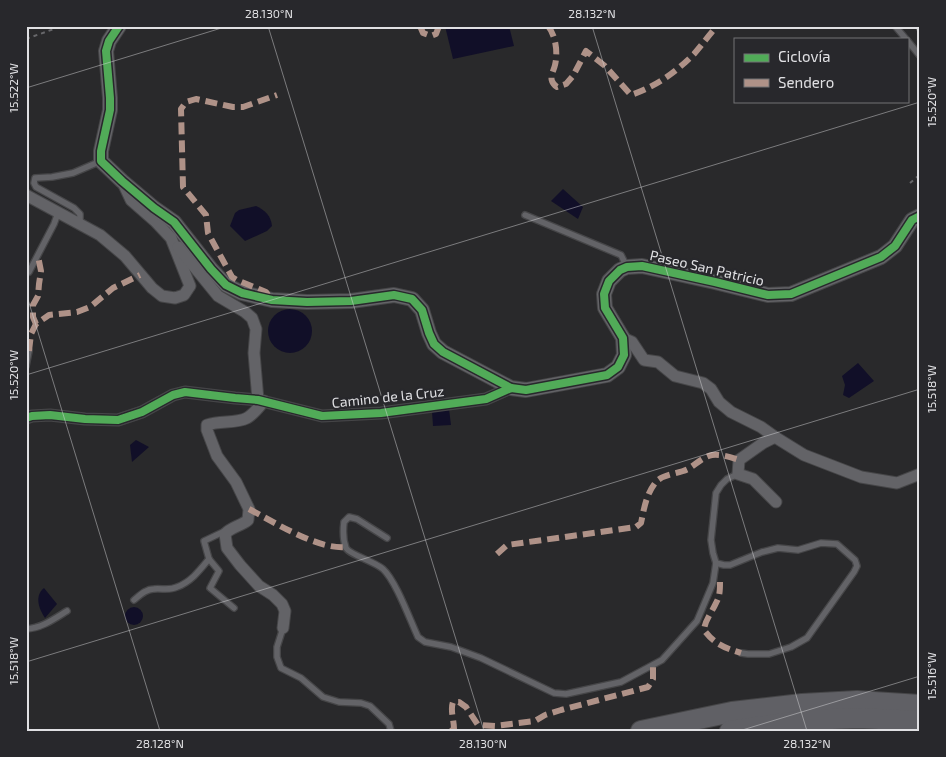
<svg xmlns="http://www.w3.org/2000/svg" width="946" height="757" font-family="'Exo 2',sans-serif">
<style>
.water{fill:#110f28}
.lines{fill:none;stroke-linecap:round;stroke-linejoin:round}
.service-casing{stroke:#464648;stroke-width:8}
.minor-casing{stroke:#464648;stroke-width:13}
.tertiary-casing{stroke:#464648;stroke-width:16}
.motorway-casing{stroke:#464648;stroke-width:22}
.path{stroke:#67676a;stroke-width:2;stroke-dasharray:4 4;stroke-linecap:butt}
.service{stroke:#636367;stroke-width:5.5}
.minor{stroke:#636367;stroke-width:11}
.tertiary{stroke:#636367;stroke-width:14}
.motorway{stroke:#606065;stroke-width:20}
.quiet{stroke:#af9288;stroke-width:6;stroke-dasharray:12 6;stroke-linecap:butt}
.cycleway-casing{stroke:#28282c;stroke-width:11}
.cycleway{stroke:#51ab58;stroke-width:8}
.ticks{fill:none;stroke:#e0e0e3;stroke-width:1;stroke-opacity:0.45}
.labels{text-anchor:middle;stroke-width:4.5;stroke-linejoin:round;paint-order:stroke}
.street-label{font-size:14px;fill:#e0e0e3;stroke:#28282c}
.neatline{fill:none;stroke:#e0e0e3;stroke-width:2}
.ticks-label{font-size:12px;text-anchor:middle;fill:#e0e0e3}
</style>
<rect width="100%" height="100%" fill="#29292b"/>
<!-- water -->
<g class="water">
<path d="M 445,26 L 509,26 L 514,46 L 453,59 Z"/>
<path d="M 563,189 L 583,207 L 578,219 L 551,201 Z"/>
<path d="M 256,206 C 265,210 271,216 272,226 L 267,231 L 245,241 L 230,226 L 235,213 L 239,210 Z"/>
<circle cx="290" cy="331" r="22"/>
<path d="M 858,363 L 874,381 L 849,398 L 843,395 L 845,385 L 842,376 Z"/>
<path d="M 449,409 L 451,425 L 433,426 L 432,411 Z"/>
<path d="M 136,440 L 149,447 L 132,462 L 130,445 Z"/>
<path d="M 44,588 L 57,604 L 45,618 C 39,609 34,596 44,588 Z"/>
<circle cx="134" cy="616" r="9"/>
</g>
<g class="lines">
<!-- service casing -->
<g class="service-casing">
<g id="service">
<path d="M 895,26 L 906,39"/>
<path d="M 907,40 L 920,56"/>
<path d="M 525,215 L 621,255 L 627,267"/>
<path d="M 80,224 L 80,214 L 74,208 L 36,187 L 34,183 L 35,178 L 52,177 L 73,173 L 101,161"/>
<path d="M 29,272 L 54,224 L 58,213"/>
<path d="M 26,366 L 29,351"/>
<path d="M 738,474 L 727,479 L 721,485 L 716,493 L 711,540 L 713,553 L 716,563 L 724,565 L 730,565 L 762,552 L 778,548 L 798,550 L 821,543 L 837,544 L 855,560 L 857,566 L 854,572 L 807,638 L 791,647 L 769,654 L 748,654 L 741,653"/>
<path d="M 225,531 L 204,541 L 209,559 L 219,571 L 210,588 L 234,608"/>
<path d="M 387,538 L 357,519 L 349,517 L 344,522 C 343,530 343,540 346,548 C 350,555 374,561 383,569 C 396,581 410,620 418,637 L 425,642 L 451,647 L 481,658 L 554,693 L 566,694 L 621,682 L 662,660 L 697,621 L 713,583 L 716,563"/>
<path d="M 134,600 C 140,595 146,589 154,589 C 162,588 169,591 177,587 C 191,582 200,570 209,559"/>
<path d="M 283,628 L 277,647 L 277,657 L 281,668 L 301,678 L 323,697 L 339,702 L 361,703 L 370,706 L 389,724 L 391,731"/>
<path d="M 26,629 C 42,628 54,619 67,611"/>
</g>
</g>
<!-- minor casing -->
<g class="minor-casing">
<g id="minor">
<path d="M 26,195 L 100,235 L 125,256 L 152,288 L 162,296 L 175,298 L 184,295 L 190,286 L 171,238 L 155,221 L 131,200 L 123,183"/>
<path d="M 178,247 L 218,296 L 245,312 L 252,318 L 256,329 L 254,353 L 258,400"/>
<path d="M 623,338 L 632,342 L 644,360 L 658,362 L 675,376 L 703,383 L 711,389 L 719,402 L 731,412 L 761,427 L 775,437 L 804,455 L 861,477 L 897,483 L 920,474"/>
<path d="M 264,401 C 259,407 254,414 247,418 C 235,424 220,420 207,425 L 207,430 L 217,456 L 236,482 L 249,509 L 248,520 C 241,526 231,527 225,534 L 227,548 L 240,565 L 259,586 L 273,595 L 282,604 L 285,611 L 283,628"/>
<path d="M 26,418 L 32,416 L 50,415 L 85,419 L 118,420 L 142,412 L 173,395 L 185,392 L 235,398 L 258,400 L 322,416 L 381,413 L 486,399 L 511,388"/>
<path d="M 775,437 L 763,443 L 739,460 L 738,474 L 753,479 L 776,502"/>
</g>
</g>
<!-- tertiary casing -->
<g class="tertiary-casing">
<path id="tertiary" d="M 119,26 L 109,41 L 106,51 L 110,98 L 110,110 L 101,151 L 101,161 L 122,181 L 154,208 L 174,222 L 211,269 L 226,285 L 242,293 L 272,300 L 307,302 L 351,301 L 394,295 L 412,299 L 422,310 L 429,333 L 434,344 L 443,352 L 511,388 L 526,390 L 607,375 L 618,367 L 624,355 L 623,338 L 605,308 L 604,294 L 609,281 L 620,270 L 627,267 L 642,266 L 715,282 L 768,295 L 791,294 L 881,257 L 895,246 L 912,220 L 920,216"/>
</g>
<!-- motorway casing -->
<g class="motorway-casing">
<g id="motorway">
<path d="M 641,731 L 732,712 L 802,704 L 857,701 L 920,705"/>
<path d="M 730,731 L 804,720 L 859,718 L 920,721"/>
</g>
</g>
<!-- path -->
<g class="path">
<path d="M 26,39 L 62,26"/>
<path d="M 910,183 L 917,177 L 920,176"/>
</g>
<!-- service -->
<use href="#service" class="service"/>
<!-- minor -->
<use href="#minor" class="minor"/>
<!-- tertiary -->
<use href="#tertiary" class="tertiary"/>
<!-- motorway -->
<use href="#motorway" class="motorway"/>
<!-- quiet -->
<g class="quiet">
<path d="M 420,26 L 423,33 L 431,36 L 436,34 L 439,26"/>
<path d="M 548,26 C 556,36 558,53 555,65 C 554,70 550,76 552,81 C 553,84 554,85 557,87 L 566,84 L 573,76 L 586,51 L 605,66 L 631,95 C 655,87 676,72 694,54 C 702,45 709,35 717,26"/>
<path d="M 268,295 L 266,292 L 237,280 L 232,277 L 208,233 L 206,215 L 183,187 L 181,109 L 186,102 L 196,99 L 233,107 L 243,107 L 277,95"/>
<path d="M 36,324 L 33,317 L 33,305 L 38,296 L 39,284 L 41,271 L 38,256"/>
<path d="M 29,351 L 31,334 L 36,324 L 49,315 L 77,312 L 90,307 L 113,288 L 140,275"/>
<path d="M 249,509 C 274,522 318,550 346,547"/>
<path d="M 497,554 L 507,545 L 636,527 L 641,523 C 644,509 646,494 656,482 C 663,474 678,474 688,469 C 696,464 703,457 712,455 C 721,454 730,457 739,460"/>
<path d="M 720,582 C 720,590 720,596 716,603 C 712,612 705,620 704,630 C 714,644 725,648 741,653"/>
<path d="M 451,731 L 454,729 C 454,720 450,710 453,702 L 459,702 L 466,707 L 478,725 L 495,726 L 535,721 L 545,715 L 561,710 L 648,687 L 653,679 L 653,666"/>
</g>
<!-- cycleway casing -->
<g class="cycleway-casing">
<g id="cycleway">
<path d="M 119,26 L 109,41 L 106,51 L 110,98 L 110,110 L 101,151 L 101,161 L 122,181 L 154,208 L 174,222 L 211,269 L 226,285 L 242,293 L 272,300 L 307,302 L 351,301 L 394,295 L 412,299 L 422,310 L 429,333 L 434,344 L 443,352 L 511,388"/>
<path d="M 26,418 L 32,416 L 50,415 L 85,419 L 118,420 L 142,412 L 173,395 L 185,392 L 235,398 L 258,400 L 322,416 L 381,413 L 486,399 L 511,388 L 526,390 L 607,375 L 618,367 L 624,355 L 623,338 L 605,308 L 604,294 L 609,281 L 620,270 L 627,267 L 642,266 L 715,282 L 768,295 L 791,294 L 881,257 L 895,246 L 912,220 L 920,216"/>
</g>
</g>
<!-- cycleway -->
<use href="#cycleway" class="cycleway"/>
</g>
<!-- ticks -->
<path class="ticks" d="M 268,26 L 484,731M 592,26 L 807,731M 916,26 L 920,40M 26,88 L 228,26M 26,293 L 160,731M 26,375 L 920,102M 26,662 L 920,389M 739,731 L 920,676"/>
<g class="labels">
<!-- street labels -->
<g class="street-label">
<text transform="translate(707 268) rotate(13)" y="5">Paseo San Patricio</text>
<text transform="translate(388 397) rotate(-6)" y="5">Camino de la Cruz</text>
</g>
</g>
<!-- border -->
<rect width="946" height="757" fill="none" stroke="#28282c" stroke-width="55"/>
<!-- legend -->
<rect x="734" y="38" width="175" height="65" fill="#28282c" stroke="#727275"/>
<rect x="744" y="54" width="25" height="8" fill="#51ab58" stroke="#727275"/>
<text x="778" y="62" font-size="15" fill="#e0e0e3">Ciclovía</text>
<rect x="744" y="79" width="25" height="8" fill="#af9288" stroke="#727275"/>
<text x="778" y="88" font-size="15" fill="#e0e0e3">Sendero</text>
<rect x="28" y="28" width="890" height="702" class="neatline"/>
<g class="ticks-label">
<text x="269" y="18">28.130°N</text>
<text x="592" y="18">28.132°N</text>
<text transform="translate(14 88) rotate(-90)" y="4">15.522°W</text>
<text transform="translate(932 102) rotate(-90)" y="4">15.520°W</text>
<text transform="translate(14 375) rotate(-90)" y="4">15.520°W</text>
<text transform="translate(932 389) rotate(-90)" y="4">15.518°W</text>
<text transform="translate(14 661) rotate(-90)" y="4">15.518°W</text>
<text transform="translate(932 676) rotate(-90)" y="4">15.516°W</text>
<text x="160" y="748">28.128°N</text>
<text x="483" y="748">28.130°N</text>
<text x="807" y="748">28.132°N</text>
</g>
</svg>
